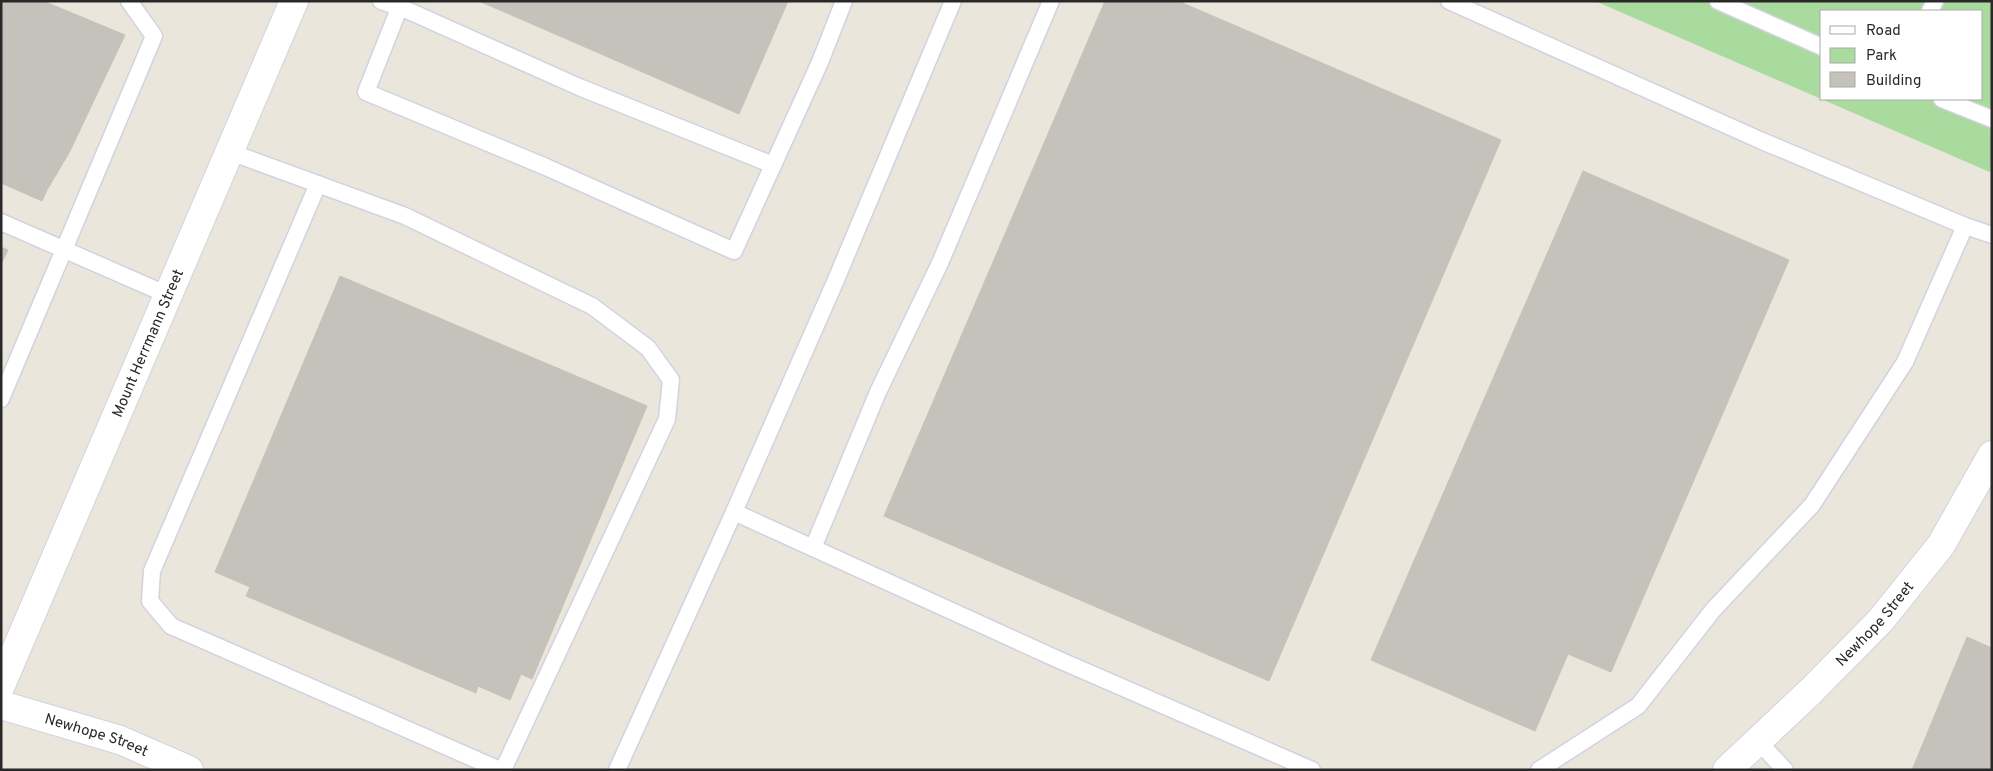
<svg xmlns="http://www.w3.org/2000/svg" width="1993" height="771" font-family="Overpass,sans-serif">
<style>
.green{fill:#aadb9e;fill-rule:evenodd}
.building{fill:#c5c2bc;stroke:#c5c2b6}
.lines{fill:none;stroke-linecap:round;stroke-linejoin:round}
.service-casing{stroke:#d2d2e0;stroke-width:19}
.minor-casing{stroke:#d2d2e0;stroke-width:30}
.tertiary-casing{stroke:#d2d2e0;stroke-width:30}
.service{stroke:#fff;stroke-width:16}
.minor{stroke:#fff;stroke-width:28}
.tertiary{stroke:#fff;stroke-width:28}
.labels{text-anchor:middle;stroke-width:5;stroke-linejoin:round;paint-order:stroke}
.street-label{font-size:15px;fill:#292929;stroke:#fff}
</style>
<rect width="100%" height="100%" fill="#eae6dc"/>
<!-- green -->
<path class="green" d="M 1595,1 L 1992,1 L 1992,173 ZM 1822,11 L 1982,11 L 1982,99 L 1822,99 Z"/>
<!-- building -->
<g class="building">
<path d="M 1,1 L 43,1 L 125,35 L 69,153 L 47,190 L 42,201 L 1,183 Z"/>
<path d="M 479,1 L 788,1 L 739,114 Z"/>
<path d="M 1105,1 L 1178,1 L 1501,140 L 1269,681 L 884,516 Z"/>
<path d="M 1583,171 L 1789,260 L 1611,672 L 1568,654 L 1535,731 L 1371,660 Z"/>
<path d="M 1,247 L 8,250 L 1,264 Z"/>
<path d="M 340,276 L 647,406 L 532,679 L 521,674 L 510,700 L 478,686 L 476,693 L 246,596 L 250,587 L 215,572 Z"/>
<path d="M 1967,637 L 1992,648 L 1992,770 L 1912,770 Z"/>
</g>
<g class="lines">
<!-- service casing -->
<g class="service-casing">
<g id="service">
<path d="M 381,1 L 400,7 L 579,87 L 773,165"/>
<path d="M 402,1 L 366,92 L 546,167 L 734,251 L 820,62 L 844,1"/>
<path d="M 1449,1 L 1762,141 L 1965,226 L 1992,235"/>
<path d="M 1718,1 L 1822,47"/>
<path d="M 1930,11 L 1935,1"/>
<path d="M 1942,99 L 1992,119"/>
<path d="M 230,152 L 405,216 L 592,306 L 648,348 L 671,380 L 667,419 L 503,770"/>
<path d="M 318,184 L 152,571 L 150,601 L 171,626 L 500,770"/>
<path d="M 1,222 L 168,295"/>
<path d="M 1,399 L 154,36 L 129,1"/>
<path d="M 734,512 L 835,282 L 953,1"/>
<path d="M 813,548 L 878,392 L 940,263 L 1051,1"/>
<path d="M 1758,741 L 1785,770"/>
<path d="M 617,770 L 734,512 L 1057,659 L 1312,770"/>
<path d="M 1539,770 L 1638,706 L 1713,610 L 1812,505 L 1905,362 L 1965,226"/>
</g>
</g>
<!-- minor casing -->
<g class="minor-casing">
<g id="minor">
<path id="s1" d="M 1,685 L 294,1"/>
</g>
</g>
<!-- tertiary casing -->
<g class="tertiary-casing">
<g id="tertiary">
<path id="s2" d="M 1,705 L 120,740 L 189,770"/>
<path id="s3" d="M 1727,770 L 1810,692 L 1881,620 L 1941,545 L 1992,455"/>
</g>
</g>
<!-- service -->
<use href="#service" class="service"/>
<!-- minor -->
<use href="#minor" class="minor"/>
<!-- tertiary -->
<use href="#tertiary" class="tertiary"/>
</g>
<g class="labels">
<!-- street labels -->
<g class="street-label">
<text dy="5" stroke="none"><textPath href="#s1" startOffset="372">Mount Herrmann Street</textPath></text>
<text dy="5" stroke="none"><textPath href="#s3" startOffset="208">Newhope Street</textPath></text>
<text dy="5" stroke="none"><textPath href="#s2" startOffset="100">Newhope Street</textPath></text>
</g>
</g>
<!-- border -->
<rect width="1993" height="771" fill="none" stroke="#292929" stroke-width="5"/>
<!-- legend -->
<rect x="1820" y="10" width="162" height="90" fill="#ffffff" stroke="#a9a9a9"/>
<rect x="1830" y="26" width="25" height="8" fill="#ffffff" stroke="#a9a9a9"/>
<text x="1866" y="35" font-size="15" fill="#292929">Road</text>
<rect x="1830" y="48" width="25" height="15" fill="#aadb9e" stroke="#a9a9a9"/>
<text x="1866" y="60" font-size="15" fill="#292929">Park</text>
<rect x="1830" y="72" width="25" height="15" fill="#c5c2bc" stroke="#a9a9a9"/>
<text x="1866" y="85" font-size="15" fill="#292929">Building</text>
</svg>
